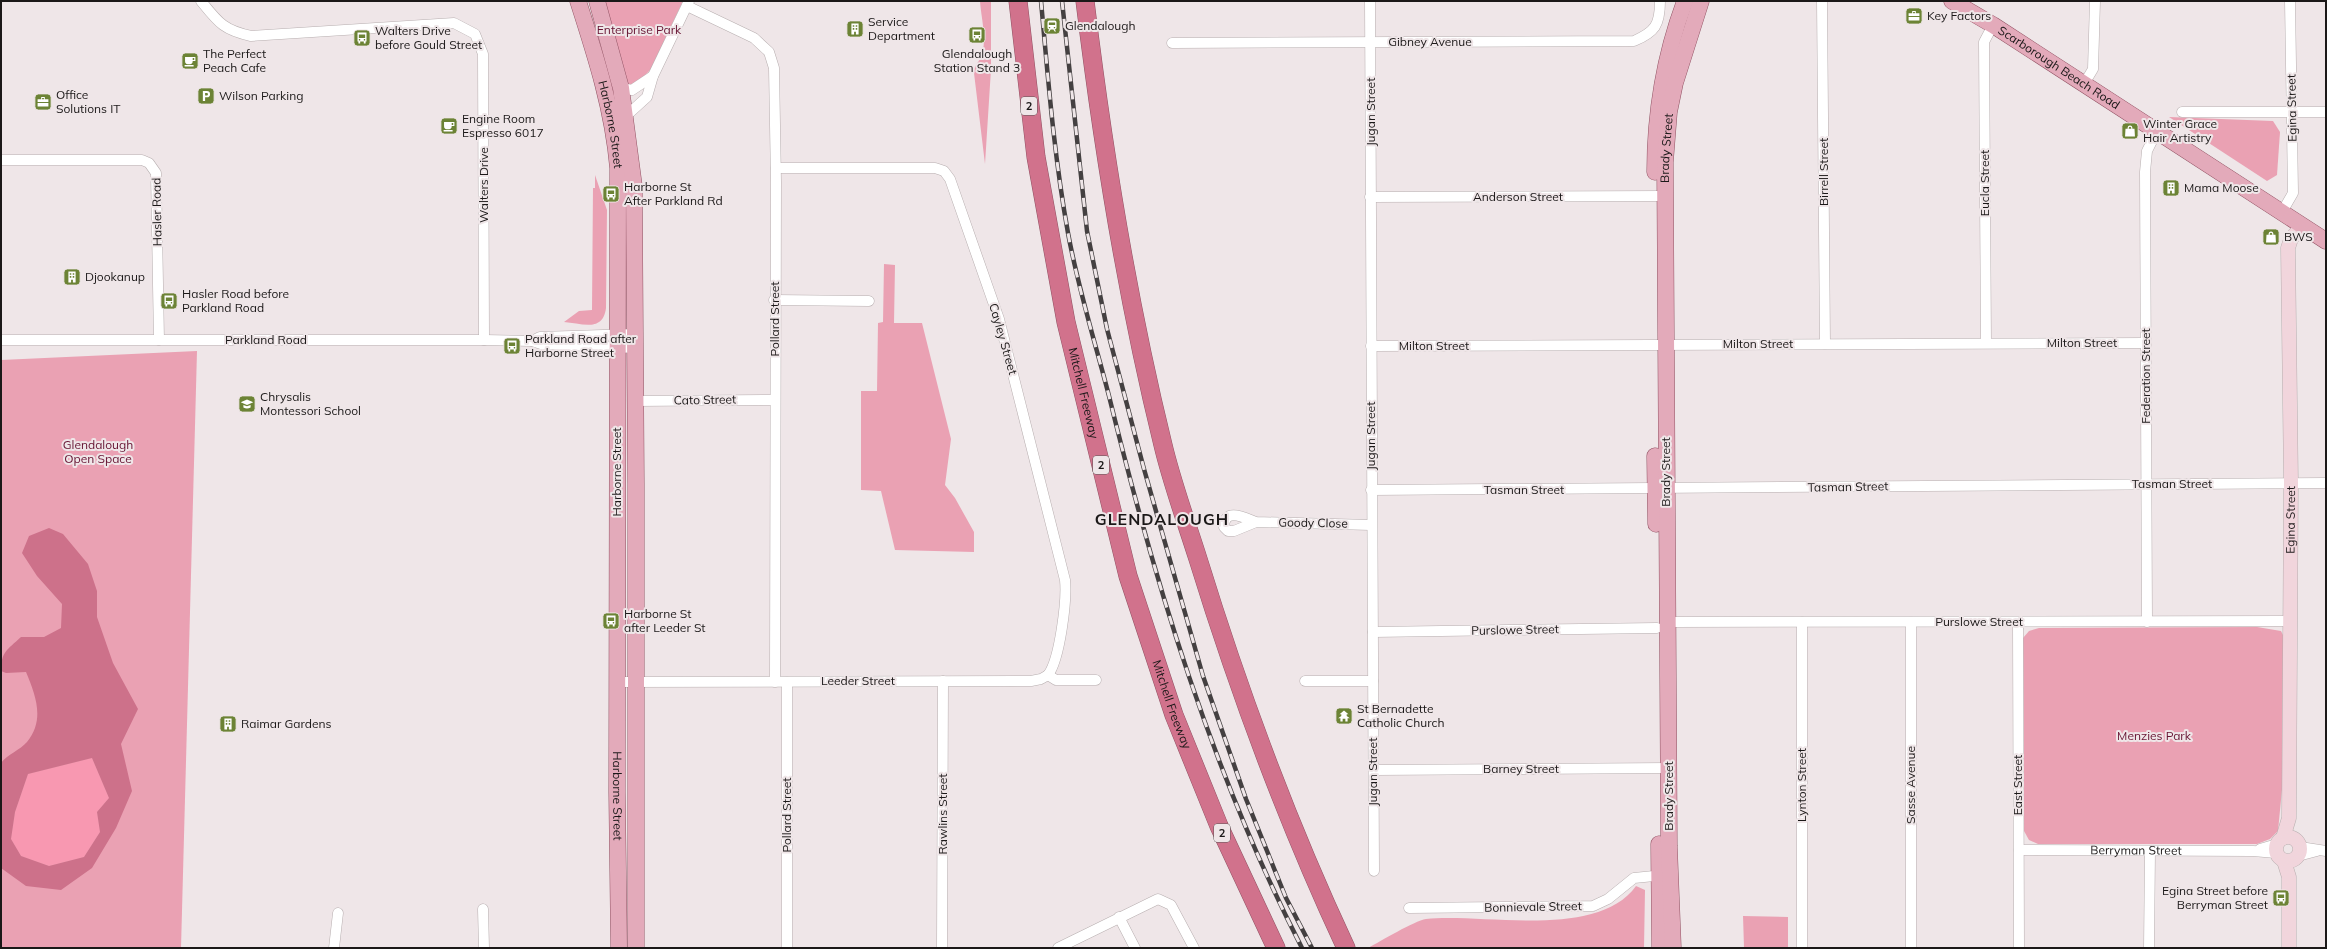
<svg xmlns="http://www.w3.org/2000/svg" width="2327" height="949" font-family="Mulish,sans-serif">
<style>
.green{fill:#eaa1b3}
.forest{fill:#f898b1}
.water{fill:#cd718a;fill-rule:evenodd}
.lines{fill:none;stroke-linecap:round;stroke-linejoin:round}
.street-casing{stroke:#b7aeaf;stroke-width:11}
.secondary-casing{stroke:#b7aeaf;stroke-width:15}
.primary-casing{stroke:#915263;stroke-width:17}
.highway-casing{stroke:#915263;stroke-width:19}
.street{stroke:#fff;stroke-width:10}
.secondary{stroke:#f1d5dc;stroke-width:14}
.primary{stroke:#e3aaba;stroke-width:16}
.highway{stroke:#d1728c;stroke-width:18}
.rail-casing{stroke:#444041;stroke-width:4.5}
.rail{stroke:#efe6e8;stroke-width:3;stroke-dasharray:9;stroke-linecap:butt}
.labels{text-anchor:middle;stroke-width:4;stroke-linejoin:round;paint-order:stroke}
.shield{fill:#efe6e8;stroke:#5b5656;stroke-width:1}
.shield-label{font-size:11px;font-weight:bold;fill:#1b1818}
.poi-label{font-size:12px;fill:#1b1818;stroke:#efe6e8;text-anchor:start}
.park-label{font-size:12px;fill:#661332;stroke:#efe6e8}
.street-label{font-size:12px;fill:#1b1818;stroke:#efe6e8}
.district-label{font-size:16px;font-weight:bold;letter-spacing:1px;fill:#1b1818;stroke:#efe6e8}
</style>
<rect width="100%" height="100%" fill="#efe6e8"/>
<!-- green -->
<g class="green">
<path d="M 602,1 L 683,1 L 651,69 L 636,85 L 629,85 L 626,81 Z"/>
<path d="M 980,1 L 991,1 L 991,69 L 985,164 L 974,73 C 974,64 980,62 982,54 C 987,39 981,17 980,1 Z"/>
<path d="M 2169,117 L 2273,121 L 2280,132 L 2277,175 L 2267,181 Z"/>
<path d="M 595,175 L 607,210 L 606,308 C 603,333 581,323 564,322 L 579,311 L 592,310 L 593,188 L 595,188 Z"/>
<path d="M 884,264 L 895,265 L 894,323 L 922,323 L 951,439 L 945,485 L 955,498 L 974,532 L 974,552 L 895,550 L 881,491 L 861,490 L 861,391 L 877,391 L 878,323 L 883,322 Z"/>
<path d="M 197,351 L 181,948 L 1,948 L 1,360 Z"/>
<path d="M 2257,627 L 2281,631 L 2284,637 L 2284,769 L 2278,831 L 2270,839 L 2257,844 L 2038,844 L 2029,840 L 2024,831 L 2023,638 L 2029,631 L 2039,628 Z"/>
<path d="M 1636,886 L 1645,890 L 1644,948 L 1368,948 C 1381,941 1414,921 1426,919 C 1484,913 1597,940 1636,886 Z"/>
<path d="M 1743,916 L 1788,917 L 1788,948 L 1744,948 Z"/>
</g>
<!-- forest -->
<path class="forest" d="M 92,758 L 109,798 L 97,812 L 100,832 L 84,857 L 49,866 L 21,856 L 11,839 L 15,812 L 28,774 Z"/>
<!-- water -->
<path class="water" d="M 49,528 L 63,534 L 88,564 L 97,591 L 97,617 L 113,663 L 138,709 L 121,744 L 132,791 L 116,828 L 92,868 L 61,890 L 26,886 L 1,868 L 1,763 C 8,754 20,750 27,742 C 45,720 36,696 26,672 L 6,673 L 1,671 C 1,652 7,650 21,637 L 44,637 L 61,628 L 62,604 L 37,576 L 22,553 L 29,536 ZM 92,758 L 109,798 L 97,812 L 100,832 L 84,857 L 49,866 L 21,856 L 11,839 L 15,812 L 28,774 Z"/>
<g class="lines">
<!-- street casing -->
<g class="street-casing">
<g id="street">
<path d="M 201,1 C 218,22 223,30 251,36 L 454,23 L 475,34 L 483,54 L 484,340"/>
<path d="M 1370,1 L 1374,871"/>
<path d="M 1822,1 L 1825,344"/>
<path d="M 687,6 L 754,38 L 769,52 L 774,68 L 776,182 L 775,682"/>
<path d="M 1172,43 L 1634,41 C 1655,32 1660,25 1660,1"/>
<path d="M 2084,84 L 2093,69 L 2095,1"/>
<path d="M 621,88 L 632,90 L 653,76"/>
<path d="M 2182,112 L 2326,112"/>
<path d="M 626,116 L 647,97 L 653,76 L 689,1"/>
<path d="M 1,160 L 142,160 L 149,163 L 156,173 L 159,340"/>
<path d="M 776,168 L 935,168 L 944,171 L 950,179 L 999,319 L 1065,580 C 1067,600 1060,659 1048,675"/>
<path d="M 1370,197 L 1665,196"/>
<path d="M 2282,212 L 2293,193 L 2290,1"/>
<path d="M 774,300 L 869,301"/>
<path d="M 1,340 L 484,340 L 532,341 L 541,344 L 635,348"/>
<path d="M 532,341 L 540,337 L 635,334"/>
<path d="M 1986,343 L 1984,42 L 1993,25"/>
<path d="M 1371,346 L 2146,343"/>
<path d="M 635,401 L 775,400"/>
<path d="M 1371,490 L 2326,483"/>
<path d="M 1256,522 C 1245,518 1224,507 1224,527 L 1228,531 L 1234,531 L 1256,522 L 1371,525"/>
<path d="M 1668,622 L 2290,621"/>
<path d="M 1911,622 L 1911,948"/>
<path d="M 2018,622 L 2019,948"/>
<path d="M 2147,622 L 2145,172 L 2147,151 L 2157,131"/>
<path d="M 1373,632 L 1657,628"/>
<path d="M 1305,681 L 1373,681"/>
<path d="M 617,682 L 1031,681 L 1041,679 L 1048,675 L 1056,680 L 1096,680"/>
<path d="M 1374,770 L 1669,768"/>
<path d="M 2300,847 L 2326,851"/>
<path d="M 2260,849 L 2277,844"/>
<path id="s1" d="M 2019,850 L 2253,851 L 2276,853"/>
<path d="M 2298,856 L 2317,851"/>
<path d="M 1409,908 L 1593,906 L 1608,899 L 1634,878 L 1664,875"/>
<path d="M 483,909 L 484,948"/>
<path d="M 1119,917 L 1135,948"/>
<path d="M 334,948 L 338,913"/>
<path d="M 787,948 L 787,682"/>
<path d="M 942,948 L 943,681"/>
<path d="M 1058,948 L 1158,899 L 1171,905 L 1194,948"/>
<path d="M 1802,948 L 1802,622"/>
<path d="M 2149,948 L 2150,851"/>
</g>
</g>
<!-- secondary casing -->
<g class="secondary-casing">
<g id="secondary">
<circle cx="2288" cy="849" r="12"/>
<path id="s2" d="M 2283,838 L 2289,818 L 2291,483 L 2288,248 L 2291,239 L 2302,226"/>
<path d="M 2284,861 L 2289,877 L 2289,948"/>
</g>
</g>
<!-- primary casing -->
<g class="primary-casing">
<g id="primary">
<path id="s3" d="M 578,1 C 596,57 613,110 618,168 L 617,792 L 619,948"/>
<path d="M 597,1 L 621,88 L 634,186 L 636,483 L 636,948"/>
<path id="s4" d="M 1952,1 L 1993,25 L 2326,241"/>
<path d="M 1655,172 C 1655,113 1664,57 1685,1"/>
<path d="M 1655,456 L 1656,524"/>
<path d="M 1659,844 L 1660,948"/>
<path id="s5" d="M 1673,948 L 1669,846 L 1665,162 L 1669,112 L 1675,83 L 1701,1"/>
</g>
</g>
<!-- highway casing -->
<g class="highway-casing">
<g id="highway">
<path id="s6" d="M 1018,1 L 1036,157 L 1066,322 L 1128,576 L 1174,715 L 1219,826 L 1276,948"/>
<path d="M 1085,1 C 1103,150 1127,299 1163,445 C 1172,483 1186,521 1198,559 C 1239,692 1287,822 1346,948"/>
</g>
</g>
<!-- street -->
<use href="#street" class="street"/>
<!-- secondary -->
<use href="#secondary" class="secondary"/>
<!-- primary -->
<use href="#primary" class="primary"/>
<!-- highway -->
<use href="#highway" class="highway"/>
<!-- rail casing -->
<g class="rail-casing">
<g id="rail">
<path d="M 1041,1 C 1048,78 1054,156 1068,233 C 1078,288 1095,342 1109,396 C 1155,584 1213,775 1302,948"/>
<path d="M 1062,1 L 1087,231 L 1107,329 L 1144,469 L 1203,676 L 1246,799 L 1286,898 L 1312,948"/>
</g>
</g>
<!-- rail -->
<use href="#rail" class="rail"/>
</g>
<!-- icons -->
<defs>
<g id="office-square" transform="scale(0.9)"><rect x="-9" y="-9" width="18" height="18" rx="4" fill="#6c8335" stroke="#efe6e8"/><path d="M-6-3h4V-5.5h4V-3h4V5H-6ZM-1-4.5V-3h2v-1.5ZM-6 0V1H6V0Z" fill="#fff"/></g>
<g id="station-square" transform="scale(0.9)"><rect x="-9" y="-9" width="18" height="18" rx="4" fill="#6c8335" stroke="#efe6e8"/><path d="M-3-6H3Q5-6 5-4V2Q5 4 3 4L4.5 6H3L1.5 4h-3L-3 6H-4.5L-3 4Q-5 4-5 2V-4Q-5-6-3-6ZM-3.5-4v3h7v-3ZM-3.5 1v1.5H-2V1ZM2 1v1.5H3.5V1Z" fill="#fff"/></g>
<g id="building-square" transform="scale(0.9)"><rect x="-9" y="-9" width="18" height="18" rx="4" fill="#6c8335" stroke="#efe6e8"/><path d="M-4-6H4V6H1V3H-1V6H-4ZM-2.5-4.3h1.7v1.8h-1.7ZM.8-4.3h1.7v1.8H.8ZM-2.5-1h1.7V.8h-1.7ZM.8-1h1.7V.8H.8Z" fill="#fff"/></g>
<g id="bus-square" transform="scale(0.9)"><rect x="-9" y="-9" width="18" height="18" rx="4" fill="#6c8335" stroke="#efe6e8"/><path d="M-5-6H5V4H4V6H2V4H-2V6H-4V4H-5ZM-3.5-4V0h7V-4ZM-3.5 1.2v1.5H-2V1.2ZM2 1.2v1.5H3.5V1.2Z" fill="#fff"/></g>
<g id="cafe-square" transform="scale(0.9)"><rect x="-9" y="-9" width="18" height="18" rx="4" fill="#6c8335" stroke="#efe6e8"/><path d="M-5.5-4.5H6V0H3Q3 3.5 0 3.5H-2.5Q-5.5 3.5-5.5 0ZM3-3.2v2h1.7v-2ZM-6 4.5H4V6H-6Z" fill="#fff"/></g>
<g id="parking-square" transform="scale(0.9)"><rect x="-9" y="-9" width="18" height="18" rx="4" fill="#6c8335" stroke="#efe6e8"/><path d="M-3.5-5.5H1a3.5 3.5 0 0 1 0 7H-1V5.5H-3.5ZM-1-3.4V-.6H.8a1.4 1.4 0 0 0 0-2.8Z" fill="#fff"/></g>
<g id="shop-square" transform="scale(0.9)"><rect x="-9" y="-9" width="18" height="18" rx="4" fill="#6c8335" stroke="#efe6e8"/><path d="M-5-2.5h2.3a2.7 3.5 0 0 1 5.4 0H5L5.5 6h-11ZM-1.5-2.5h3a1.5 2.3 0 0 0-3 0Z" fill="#fff"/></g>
<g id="school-square" transform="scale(0.9)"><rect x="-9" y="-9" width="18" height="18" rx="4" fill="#6c8335" stroke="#efe6e8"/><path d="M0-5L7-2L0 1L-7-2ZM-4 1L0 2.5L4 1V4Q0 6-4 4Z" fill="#fff"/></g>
<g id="temple-square" transform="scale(0.9)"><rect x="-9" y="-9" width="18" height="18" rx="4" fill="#6c8335" stroke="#efe6e8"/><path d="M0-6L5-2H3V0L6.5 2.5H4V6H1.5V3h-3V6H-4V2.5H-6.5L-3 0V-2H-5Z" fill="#fff"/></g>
</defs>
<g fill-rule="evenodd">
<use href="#office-square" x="1914" y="16"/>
<use href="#station-square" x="1052" y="26"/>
<use href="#building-square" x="855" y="29"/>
<use href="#bus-square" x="977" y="35"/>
<use href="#bus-square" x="362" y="38"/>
<use href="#cafe-square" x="190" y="61"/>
<use href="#parking-square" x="206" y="96"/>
<use href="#office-square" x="43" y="102"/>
<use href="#cafe-square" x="449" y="126"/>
<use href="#shop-square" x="2130" y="131"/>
<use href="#building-square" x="2171" y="188"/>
<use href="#bus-square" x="611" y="194"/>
<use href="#shop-square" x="2271" y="237"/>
<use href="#building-square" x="72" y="277"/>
<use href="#bus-square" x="169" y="301"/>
<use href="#bus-square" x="512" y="346"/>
<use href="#school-square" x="247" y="404"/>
<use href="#bus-square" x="611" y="621"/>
<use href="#temple-square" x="1344" y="716"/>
<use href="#building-square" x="228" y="724"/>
<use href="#bus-square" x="2281" y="898"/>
</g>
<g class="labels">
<!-- shield labels -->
<g class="shield">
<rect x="1021" y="97" width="16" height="18" rx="3"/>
<rect x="1093" y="456" width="16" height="18" rx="3"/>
<rect x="1214" y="824" width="16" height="18" rx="3"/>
</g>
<g class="shield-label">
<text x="1029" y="110">2</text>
<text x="1101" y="469">2</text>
<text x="1222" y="837">2</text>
</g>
<!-- poi labels -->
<g class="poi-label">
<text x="1927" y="20">Key Factors</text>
<text x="868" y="26">Service<tspan x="868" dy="14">Department</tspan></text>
<text x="1065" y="30">Glendalough</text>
<text x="375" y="35">Walters Drive<tspan x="375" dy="14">before Gould Street</tspan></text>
<text x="203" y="58">The Perfect<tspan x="203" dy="14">Peach Cafe</tspan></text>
<text x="977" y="58" text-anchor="middle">Glendalough<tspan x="977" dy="14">Station Stand 3</tspan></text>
<text x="56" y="99">Office<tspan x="56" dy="14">Solutions IT</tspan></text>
<text x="219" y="100">Wilson Parking</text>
<text x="462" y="123">Engine Room<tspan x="462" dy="14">Espresso 6017</tspan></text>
<text x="2143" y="128">Winter Grace<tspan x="2143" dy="14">Hair Artistry</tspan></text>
<text x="624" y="191">Harborne St<tspan x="624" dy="14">After Parkland Rd</tspan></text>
<text x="2184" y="192">Mama Moose</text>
<text x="2284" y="241">BWS</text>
<text x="85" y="281">Djookanup</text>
<text x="182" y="298">Hasler Road before<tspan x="182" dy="14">Parkland Road</tspan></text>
<text x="525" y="343">Parkland Road after<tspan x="525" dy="14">Harborne Street</tspan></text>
<text x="260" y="401">Chrysalis<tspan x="260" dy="14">Montessori School</tspan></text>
<text x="624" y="618">Harborne St<tspan x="624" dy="14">after Leeder St</tspan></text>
<text x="1357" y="713">St Bernadette<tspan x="1357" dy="14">Catholic Church</tspan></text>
<text x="241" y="728">Raimar Gardens</text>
<text x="2268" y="895" text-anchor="end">Egina Street before<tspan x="2268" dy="14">Berryman Street</tspan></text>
</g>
<!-- park labels -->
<g class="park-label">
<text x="639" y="34">Enterprise Park</text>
<text x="98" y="449">Glendalough<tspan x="98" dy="14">Open Space</tspan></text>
<text x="2154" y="740">Menzies Park</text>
</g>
<!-- street labels -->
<g class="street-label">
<text x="1430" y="46">Gibney Avenue</text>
<text dy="4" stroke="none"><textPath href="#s4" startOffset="126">Scarborough Beach Road</textPath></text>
<text transform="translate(2292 108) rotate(-91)" y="4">Egina Street</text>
<text transform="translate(1371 112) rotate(-90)" y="4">Jugan Street</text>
<text dy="4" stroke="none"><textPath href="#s3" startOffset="128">Harborne Street</textPath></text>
<text dy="4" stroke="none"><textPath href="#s5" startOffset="800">Brady Street</textPath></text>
<text transform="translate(1824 172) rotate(-90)" y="4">Birrell Street</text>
<text transform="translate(1985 183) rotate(-90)" y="4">Eucla Street</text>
<text transform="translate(484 185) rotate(-90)" y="4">Walters Drive</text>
<text x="1518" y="201">Anderson Street</text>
<text transform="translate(157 212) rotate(-91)" y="4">Hasler Road</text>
<text transform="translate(775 319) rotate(-90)" y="4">Pollard Street</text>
<text transform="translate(1003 339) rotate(74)" y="4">Cayley Street</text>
<text x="266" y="344">Parkland Road</text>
<text x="2082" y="347">Milton Street</text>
<text x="1758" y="348">Milton Street</text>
<text x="1434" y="350">Milton Street</text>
<text transform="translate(2146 376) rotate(-90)" y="4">Federation Street</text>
<text dy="4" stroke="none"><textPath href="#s6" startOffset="398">Mitchell Freeway</textPath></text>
<text transform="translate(705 400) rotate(-1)" y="4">Cato Street</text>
<text transform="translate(1371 436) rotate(-90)" y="4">Jugan Street</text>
<text transform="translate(617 472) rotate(-90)" y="4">Harborne Street</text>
<text transform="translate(1666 472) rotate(-90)" y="4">Brady Street</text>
<text x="2172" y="488">Tasman Street</text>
<text transform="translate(1848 487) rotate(-1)" y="4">Tasman Street</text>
<text x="1524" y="494">Tasman Street</text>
<text dy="4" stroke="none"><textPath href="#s2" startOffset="319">Egina Street</textPath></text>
<text transform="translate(1313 523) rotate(1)" y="4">Goody Close</text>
<text x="1979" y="626">Purslowe Street</text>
<text transform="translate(1515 630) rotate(-1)" y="4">Purslowe Street</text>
<text x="858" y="685">Leeder Street</text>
<text dy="4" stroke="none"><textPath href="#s6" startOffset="722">Mitchell Freeway</textPath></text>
<text x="1521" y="773">Barney Street</text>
<text transform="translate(1373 772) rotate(-90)" y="4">Jugan Street</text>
<text transform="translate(1802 785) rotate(-90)" y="4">Lynton Street</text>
<text transform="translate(1911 785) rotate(-90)" y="4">Sasse Avenue</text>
<text transform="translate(2018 785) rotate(-90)" y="4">East Street</text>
<text dy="4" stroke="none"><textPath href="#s3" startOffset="800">Harborne Street</textPath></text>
<text transform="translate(1669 796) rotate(-90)" y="4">Brady Street</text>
<text transform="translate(943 814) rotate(-90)" y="4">Rawlins Street</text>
<text transform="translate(787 815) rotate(-90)" y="4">Pollard Street</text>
<text dy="4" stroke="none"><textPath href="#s1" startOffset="117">Berryman Street</textPath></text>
<text transform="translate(1533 907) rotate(-1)" y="4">Bonnievale Street</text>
</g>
<!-- district labels -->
<g class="district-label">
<text x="1162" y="525">GLENDALOUGH</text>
</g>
</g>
<!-- border -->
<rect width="2327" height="949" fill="none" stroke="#1b1818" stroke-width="4"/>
</svg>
